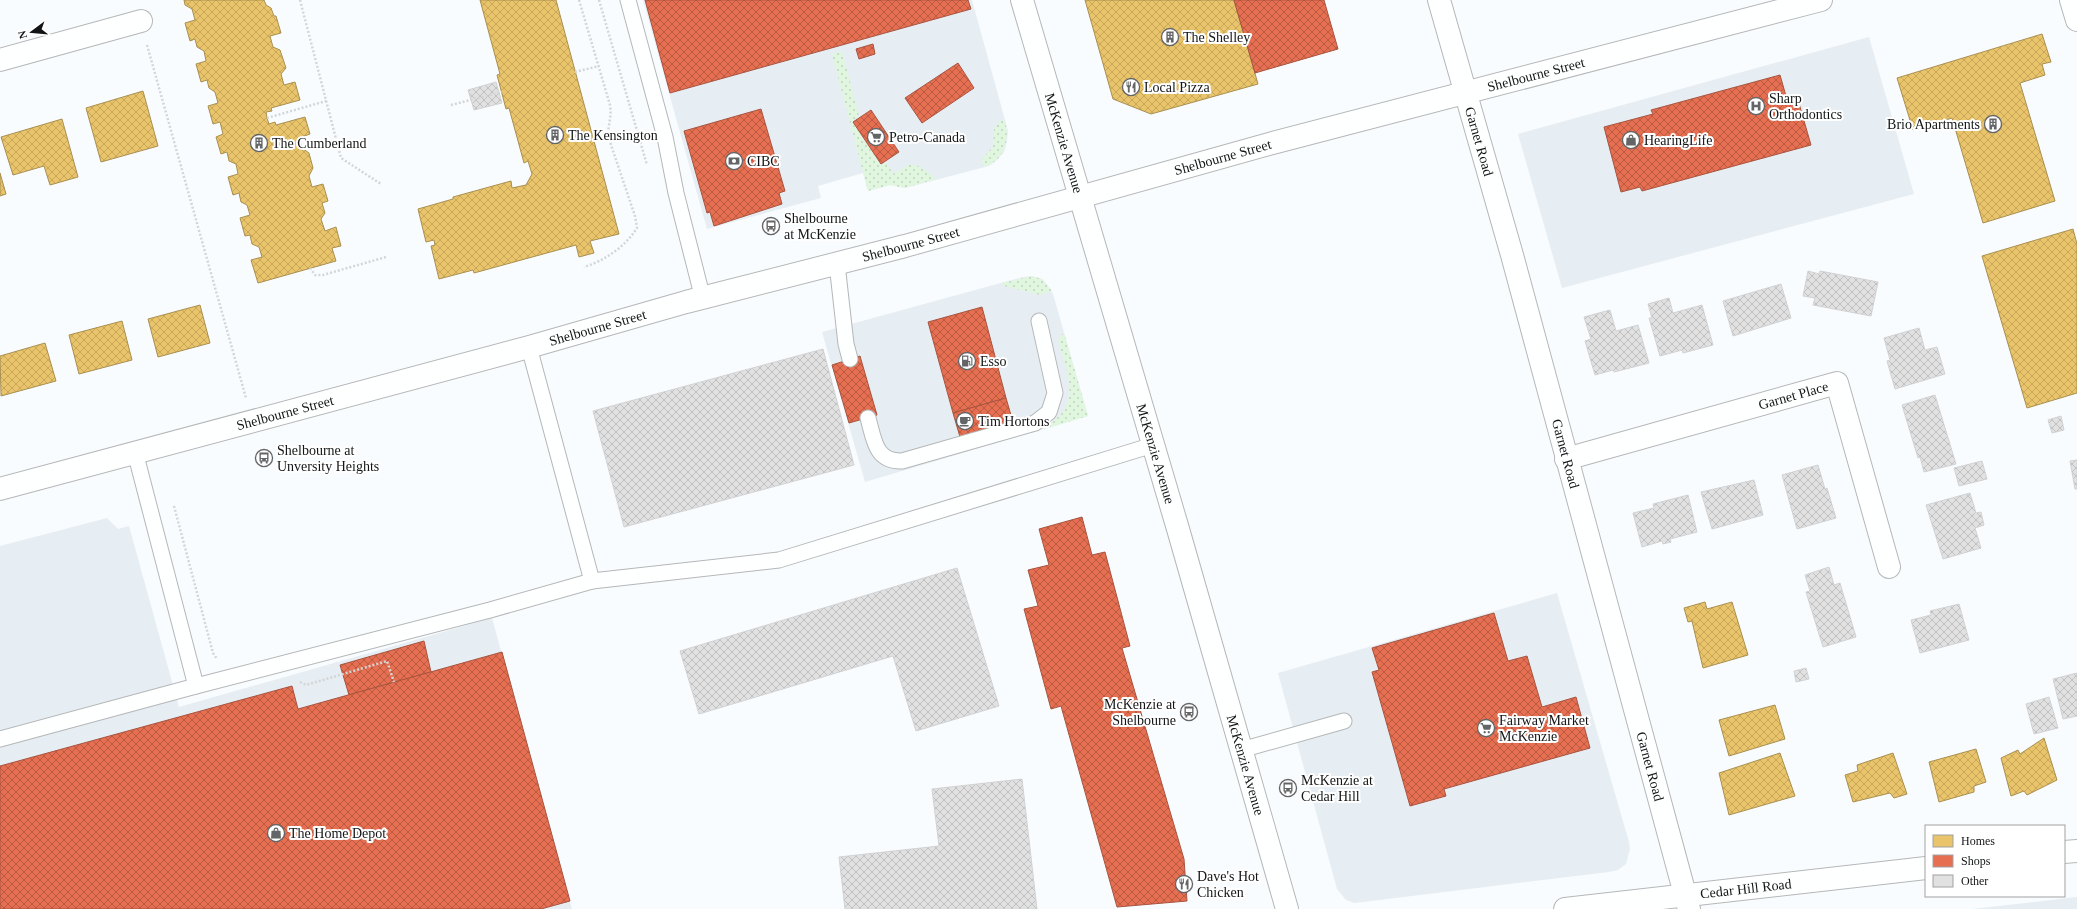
<svg xmlns="http://www.w3.org/2000/svg" width="2077" height="909" font-family="'Times New Roman',serif">
<style>
.built{fill:#e6edf3}
.park{fill:url(#park-dots)}
.homes{fill:url(#homes-cross-hatch);stroke:#a98f50}
.shops{fill:url(#shops-cross-hatch);stroke:#a7543f}
.building{fill:url(#building-cross-hatch);stroke:#d1d2d3}
.lines{fill:none;stroke-linecap:round;stroke-linejoin:round}
.service-casing{stroke:#b5b7b8;stroke-width:17}
.minor-casing{stroke:#b5b7b8;stroke-width:24}
.tertiary-casing{stroke:#b5b7b8;stroke-width:24}
.secondary-casing{stroke:#b5b7b8;stroke-width:24}
.path{stroke:#d4d5d5;stroke-width:2.5;stroke-dasharray:2 2;stroke-linecap:butt}
.service{stroke:#feffff;stroke-width:15}
.minor{stroke:#feffff;stroke-width:22}
.tertiary{stroke:#feffff;stroke-width:22}
.secondary{stroke:#feffff;stroke-width:22}
.labels{text-anchor:middle;stroke-width:4;stroke-linejoin:round;paint-order:stroke}
.poi-label{font-size:14px;fill:#131415;stroke:#fff;text-anchor:start}
.street-label{font-size:14px;fill:#131415;stroke:#fff}
</style>
<defs>
<pattern id="park-dots" width="8" height="8" patternUnits="userSpaceOnUse"><rect width="8" height="8" fill="#e1f6df"/><path d="M2 2h.1M6 6h.1" fill="none" stroke="#c0d2be" stroke-width="1.8" stroke-linecap="round"/></pattern>
<pattern id="homes-cross-hatch" width="8" height="8" patternUnits="userSpaceOnUse"><rect width="8" height="8" fill="#e9c46a"/><path d="M0 0l8 8M0 8l8-8" fill="none" stroke="#c7a85b"/></pattern>
<pattern id="shops-cross-hatch" width="8" height="8" patternUnits="userSpaceOnUse"><rect width="8" height="8" fill="#e76f51"/><path d="M0 0l8 8M0 8l8-8" fill="none" stroke="#ba5a42"/></pattern>
<pattern id="building-cross-hatch" width="8" height="8" patternUnits="userSpaceOnUse"><rect width="8" height="8" fill="#e1e1e2"/><path d="M0 0l8 8M0 8l8-8" fill="none" stroke="#c0c0c1"/></pattern>
</defs>
<rect width="100%" height="100%" fill="#f9fcfe"/>
<!-- built -->
<g class="built">
<path d="M 643,0 L 972,0 L 1008,131 L 1007,142 L 1004,152 L 997,160 L 989,166 L 905,188 L 890,185 L 868,191 L 863,173 L 818,186 L 821,198 L 707,229 Z"/>
<path d="M 1869,37 L 1914,194 L 1562,288 L 1518,134 Z"/>
<path d="M 1032,276 L 1042,279 L 1046,283 L 1053,294 L 1088,416 L 865,482 L 822,332 L 1023,277 Z"/>
<path d="M 107,518 L 118,529 L 129,526 L 179,707 L 492,618 L 572,909 L 0,909 L 0,546 Z"/>
<path d="M 1557,593 L 1629,842 L 1630,849 L 1626,864 L 1618,870 L 1609,872 L 1363,902 L 1354,903 L 1346,900 L 1337,889 L 1278,673 Z"/>
<path d="M 2077,897 L 2077,909 L 1972,909 Z"/>
</g>
<!-- park -->
<g class="park">
<path d="M 842,51 L 859,116 L 852,122 L 881,165 L 885,162 L 894,174 L 910,164 C 922,166 928,171 936,179 L 905,188 L 890,185 L 868,191 L 832,54 Z"/>
<path d="M 1001,120 L 1005,121 C 1010,141 1005,161 983,167 L 982,159 L 993,147 L 994,129 Z"/>
<path d="M 1032,276 L 1042,279 L 1052,291 L 1040,295 L 1004,286 L 1002,283 Z"/>
<path d="M 1062,334 L 1065,336 L 1088,416 L 1045,429 L 1045,427 C 1083,405 1068,374 1058,341 Z"/>
</g>
<!-- homes -->
<g class="homes">
<path d="M 184,0 L 264,0 L 266,5 L 271,8 L 274,16 L 276,16 L 281,33 L 270,36 L 273,47 L 280,50 L 286,68 L 281,74 L 284,85 L 295,82 L 300,100 L 271,108 L 272,111 L 266,112 L 267,118 L 269,124 L 275,122 L 276,125 L 305,117 L 310,134 L 299,138 L 302,148 L 309,153 L 313,168 L 309,176 L 312,187 L 323,184 L 328,201 L 322,203 L 325,213 L 321,219 L 325,231 L 336,227 L 341,246 L 332,248 L 336,261 L 258,283 L 251,260 L 262,257 L 259,247 L 252,244 L 250,235 L 245,236 L 240,218 L 250,215 L 247,205 L 241,202 L 239,193 L 233,195 L 228,177 L 238,174 L 236,164 L 229,161 L 227,152 L 221,154 L 216,137 L 223,134 L 220,122 L 213,124 L 208,106 L 218,103 L 215,92 L 209,88 L 207,80 L 201,82 L 196,64 L 206,61 L 204,51 L 197,47 L 195,39 L 190,41 L 185,23 L 195,20 L 192,9 L 185,5 Z"/>
<path d="M 480,0 L 556,0 L 619,234 L 590,241 L 594,253 L 579,257 L 576,245 L 474,273 L 473,270 L 439,279 L 431,246 L 435,245 L 434,240 L 426,242 L 418,209 L 453,199 L 453,197 L 511,181 L 512,188 L 526,185 L 532,174 L 528,161 L 524,163 L 509,108 L 506,109 L 497,75 L 500,74 Z"/>
<path d="M 1085,0 L 1234,0 L 1258,84 L 1151,114 L 1113,99 Z"/>
<path d="M 2042,34 L 2051,62 L 2042,64 L 2045,75 L 2020,83 L 2055,201 L 1983,223 L 1952,118 L 1913,130 L 1897,78 Z"/>
<path d="M 143,91 L 158,146 L 101,162 L 86,108 Z"/>
<path d="M 62,119 L 78,177 L 50,185 L 44,166 L 13,175 L 1,137 Z"/>
<path d="M 0,173 L 6,194 L 0,196 Z"/>
<path d="M 2073,229 L 2077,244 L 2077,393 L 2027,408 L 1982,256 Z"/>
<path d="M 200,305 L 210,343 L 158,357 L 148,319 Z"/>
<path d="M 122,321 L 132,360 L 79,374 L 69,335 Z"/>
<path d="M 45,343 L 56,381 L 1,396 L 0,356 Z"/>
<path d="M 1705,602 L 1707,609 L 1732,602 L 1748,655 L 1703,668 L 1692,621 L 1688,622 L 1684,608 Z"/>
<path d="M 1775,705 L 1785,739 L 1729,756 L 1719,720 Z"/>
<path d="M 2044,738 L 2057,780 L 2027,795 L 2024,791 L 2011,796 L 2001,758 L 2018,750 L 2020,754 Z"/>
<path d="M 1976,749 L 1986,782 L 1974,786 L 1974,792 L 1939,802 L 1929,762 Z"/>
<path d="M 1780,753 L 1795,796 L 1729,815 L 1719,773 Z"/>
<path d="M 1893,753 L 1907,794 L 1894,798 L 1890,793 L 1853,802 L 1845,775 L 1858,771 L 1857,765 Z"/>
</g>
<!-- shops -->
<g class="shops">
<path d="M 645,0 L 968,0 L 971,9 L 670,93 Z"/>
<path d="M 1234,0 L 1324,0 L 1338,49 L 1255,73 Z"/>
<path d="M 873,44 L 875,54 L 859,59 L 856,49 Z"/>
<path d="M 958,63 L 974,88 L 922,123 L 905,98 Z"/>
<path d="M 1780,75 L 1788,103 L 1798,100 L 1811,145 L 1642,191 L 1640,187 L 1621,192 L 1604,127 L 1653,114 L 1651,110 Z"/>
<path d="M 761,109 L 785,191 L 779,193 L 782,204 L 714,226 L 710,212 L 707,213 L 684,131 Z"/>
<path d="M 871,110 L 899,152 L 881,164 L 853,122 Z"/>
<path d="M 982,307 L 1006,398 L 953,413 L 928,322 Z"/>
<path d="M 860,356 L 877,415 L 849,423 L 832,365 Z"/>
<path d="M 1006,398 L 1013,422 L 960,437 L 953,413 Z"/>
<path d="M 1082,517 L 1092,555 L 1105,552 L 1130,646 L 1122,648 L 1184,859 L 1187,901 L 1117,907 L 1061,706 L 1051,709 L 1024,609 L 1038,606 L 1028,570 L 1049,565 L 1039,529 Z"/>
<path d="M 1494,613 L 1508,661 L 1527,656 L 1542,707 L 1576,697 L 1590,748 L 1444,789 L 1446,796 L 1410,806 L 1372,672 L 1379,670 L 1372,648 Z"/>
<path d="M 424,641 L 431,672 L 349,695 L 340,665 Z"/>
<path d="M 502,652 L 570,901 L 541,909 L 0,909 L 0,766 L 292,686 L 298,709 Z"/>
</g>
<!-- building -->
<g class="building">
<path d="M 496,82 L 502,103 L 474,110 L 468,90 Z"/>
<path d="M 1808,271 L 1819,274 L 1820,271 L 1878,282 L 1871,316 L 1813,305 L 1815,298 L 1803,296 Z"/>
<path d="M 1781,284 L 1791,318 L 1733,336 L 1723,301 Z"/>
<path d="M 1669,298 L 1673,313 L 1702,305 L 1713,345 L 1683,353 L 1682,350 L 1660,356 L 1649,318 L 1652,318 L 1648,304 Z"/>
<path d="M 1610,310 L 1616,331 L 1638,325 L 1649,363 L 1614,372 L 1613,370 L 1595,375 L 1585,341 L 1591,339 L 1584,317 Z"/>
<path d="M 1919,328 L 1925,350 L 1937,347 L 1945,374 L 1895,389 L 1887,361 L 1890,360 L 1884,338 Z"/>
<path d="M 823,349 L 854,465 L 624,527 L 593,411 Z"/>
<path d="M 1935,395 L 1956,464 L 1924,472 L 1920,457 L 1918,458 L 1902,405 Z"/>
<path d="M 2061,416 L 2064,430 L 2052,433 L 2048,420 Z"/>
<path d="M 2077,460 L 2077,489 L 2075,489 L 2070,461 Z"/>
<path d="M 1982,461 L 1987,479 L 1959,486 L 1954,468 Z"/>
<path d="M 1818,465 L 1825,489 L 1827,488 L 1836,518 L 1797,529 L 1782,475 Z"/>
<path d="M 1754,480 L 1763,515 L 1712,529 L 1701,492 Z"/>
<path d="M 1970,493 L 1976,513 L 1981,512 L 1984,525 L 1975,528 L 1981,548 L 1943,559 L 1926,505 Z"/>
<path d="M 1688,495 L 1697,532 L 1670,539 L 1671,542 L 1663,544 L 1662,541 L 1642,547 L 1633,513 L 1654,508 L 1653,504 Z"/>
<path d="M 1829,567 L 1834,585 L 1840,583 L 1856,637 L 1823,647 L 1806,592 L 1810,591 L 1805,575 Z"/>
<path d="M 957,568 L 999,706 L 916,731 L 893,656 L 699,714 L 680,651 Z"/>
<path d="M 1959,604 L 1969,640 L 1920,653 L 1911,620 L 1931,615 L 1930,611 Z"/>
<path d="M 1806,668 L 1809,679 L 1796,682 L 1794,671 Z"/>
<path d="M 2077,673 L 2077,716 L 2063,719 L 2053,679 Z"/>
<path d="M 2049,697 L 2058,728 L 2034,734 L 2026,704 Z"/>
<path d="M 1022,779 L 1037,909 L 845,909 L 839,857 L 939,846 L 932,789 Z"/>
</g>
<g class="lines">
<!-- service casing -->
<g class="service-casing">
<g id="service">
<path d="M 628,0 L 665,137 L 676,193 L 703,299"/>
<path d="M 837,264 L 846,344 L 850,359"/>
<path d="M 529,347 L 592,581"/>
<path d="M 868,418 C 874,439 875,462 902,461 L 1035,423 L 1049,412 L 1055,393 L 1039,321"/>
<path d="M 196,686 L 490,610 L 592,581 L 779,560 L 1153,445"/>
<path d="M 0,739 L 196,686 L 135,452"/>
<path d="M 1241,750 L 1344,721"/>
</g>
</g>
<!-- minor casing -->
<g class="minor-casing">
<g id="minor">
<path id="s1" d="M 1439,0 L 1512,255 L 1689,909"/>
<path d="M 2071,0 L 2077,20"/>
<path d="M 0,60 L 141,21"/>
<path id="s2" d="M 1566,459 L 1837,383 L 1889,567"/>
</g>
</g>
<!-- tertiary casing -->
<g class="tertiary-casing">
<g id="tertiary">
<path d="M 2064,852 L 2077,851"/>
<path id="s3" d="M 1565,909 L 1926,868"/>
</g>
</g>
<!-- secondary casing -->
<g class="secondary-casing">
<g id="secondary">
<path id="s4" d="M 1022,0 L 1178,529 L 1287,909"/>
<path id="s5" d="M 0,489 L 529,347 L 686,302 L 905,246 L 1269,144 L 1821,0"/>
</g>
</g>
<!-- path -->
<g class="path">
<path d="M 300,0 L 341,158 L 381,184"/>
<path d="M 579,0 L 610,105 C 612,116 608,125 608,136 L 635,216 L 637,228 C 625,247 604,261 584,267"/>
<path d="M 599,0 L 647,165"/>
<path d="M 147,45 L 246,398"/>
<path d="M 575,72 L 599,66"/>
<path d="M 451,105 L 502,92"/>
<path d="M 267,118 L 326,101"/>
<path d="M 310,268 L 315,275 L 323,275 L 386,257"/>
<path d="M 174,506 L 213,653 L 217,659"/>
<path d="M 300,682 L 306,685 L 387,661 L 394,682"/>
</g>
<!-- service -->
<use href="#service" class="service"/>
<!-- minor -->
<use href="#minor" class="minor"/>
<!-- tertiary -->
<use href="#tertiary" class="tertiary"/>
<!-- secondary -->
<use href="#secondary" class="secondary"/>
</g>
<!-- icons -->
<defs>
<g id="building-ring" transform="scale(0.9)"><circle r="9.5" fill="#fff" stroke="#646567" stroke-width="1.5"/><path d="M-4-6H4V6H1V3H-1V6H-4ZM-2.5-4.3h1.7v1.8h-1.7ZM.8-4.3h1.7v1.8H.8ZM-2.5-1h1.7V.8h-1.7ZM.8-1h1.7V.8H.8Z" fill="#646567"/></g>
<g id="restaurant-ring" transform="scale(0.9)"><circle r="9.5" fill="#fff" stroke="#646567" stroke-width="1.5"/><path d="M-5-6h1v4h1v-4h1v4h1v-4h1v5L-1.5 .5V6h-2V.5L-5-1ZM5-6V6H3V1.5H1.5Q1.5-4 5-6Z" fill="#646567"/></g>
<g id="hospital-ring" transform="scale(0.9)"><circle r="9.5" fill="#fff" stroke="#646567" stroke-width="1.5"/><path d="M-5-5h3v3.5h4V-5h3V5h-3V1.5h-4V5h-3Z" fill="#646567"/></g>
<g id="supermarket-ring" transform="scale(0.9)"><circle r="9.5" fill="#fff" stroke="#646567" stroke-width="1.5"/><path d="M-6-5.5h2.5l.6 2H6L4.5 2H-2.5L-4.4-4H-6ZM-1.5 3.2a1.3 1.3 0 1 0 .1 0ZM3 3.2a1.3 1.3 0 1 0 .1 0Z" fill="#646567"/></g>
<g id="shop-ring" transform="scale(0.9)"><circle r="9.5" fill="#fff" stroke="#646567" stroke-width="1.5"/><path d="M-5-2.5h2.3a2.7 3.5 0 0 1 5.4 0H5L5.5 6h-11ZM-1.5-2.5h3a1.5 2.3 0 0 0-3 0Z" fill="#646567"/></g>
<g id="bank-ring" transform="scale(0.9)"><circle r="9.5" fill="#fff" stroke="#646567" stroke-width="1.5"/><path d="M-6-4H6V4H-6ZM0-2.3a2.3 2.3 0 1 0 0 4.6a2.3 2.3 0 1 0 0-4.6Z" fill="#646567"/></g>
<g id="bus-ring" transform="scale(0.9)"><circle r="9.5" fill="#fff" stroke="#646567" stroke-width="1.5"/><path d="M-5-6H5V4H4V6H2V4H-2V6H-4V4H-5ZM-3.5-4V0h7V-4ZM-3.5 1.2v1.5H-2V1.2ZM2 1.2v1.5H3.5V1.2Z" fill="#646567"/></g>
<g id="fuel-ring" transform="scale(0.9)"><circle r="9.5" fill="#fff" stroke="#646567" stroke-width="1.5"/><path d="M-5.5-6h7V0h2V4h1.3V-2.5L3-4.5l.8-.8L6-3V5H2.5V1h-1V6h-7ZM-4.2-4.7v3.2H.2V-4.7Z" fill="#646567"/></g>
<g id="cafe-ring" transform="scale(0.9)"><circle r="9.5" fill="#fff" stroke="#646567" stroke-width="1.5"/><path d="M-5.5-4.5H6V0H3Q3 3.5 0 3.5H-2.5Q-5.5 3.5-5.5 0ZM3-3.2v2h1.7v-2ZM-6 4.5H4V6H-6Z" fill="#646567"/></g>
</defs>
<g fill-rule="evenodd">
<use href="#building-ring" x="1170" y="37"/>
<use href="#restaurant-ring" x="1131" y="87"/>
<use href="#hospital-ring" x="1756" y="106"/>
<use href="#building-ring" x="1993" y="124"/>
<use href="#building-ring" x="555" y="135"/>
<use href="#supermarket-ring" x="876" y="137"/>
<use href="#shop-ring" x="1631" y="140"/>
<use href="#building-ring" x="259" y="143"/>
<use href="#bank-ring" x="734" y="161"/>
<use href="#bus-ring" x="771" y="226"/>
<use href="#fuel-ring" x="967" y="361"/>
<use href="#cafe-ring" x="965" y="421"/>
<use href="#bus-ring" x="264" y="458"/>
<use href="#bus-ring" x="1189" y="712"/>
<use href="#supermarket-ring" x="1486" y="728"/>
<use href="#bus-ring" x="1288" y="788"/>
<use href="#shop-ring" x="276" y="833"/>
<use href="#restaurant-ring" x="1184" y="884"/>
</g>
<g class="labels">
<!-- poi labels -->
<g class="poi-label">
<text x="1183" y="42">The Shelley</text>
<text x="1144" y="92">Local Pizza</text>
<text x="1769" y="103">Sharp<tspan x="1769" dy="16">Orthodontics</tspan></text>
<text x="1980" y="129" text-anchor="end">Brio Apartments</text>
<text x="568" y="140">The Kensington</text>
<text x="889" y="142">Petro-Canada</text>
<text x="1644" y="145">HearingLife</text>
<text x="272" y="148">The Cumberland</text>
<text x="747" y="166">CIBC</text>
<text x="784" y="223">Shelbourne<tspan x="784" dy="16">at McKenzie</tspan></text>
<text x="980" y="366">Esso</text>
<text x="978" y="426">Tim Hortons</text>
<text x="277" y="455">Shelbourne at<tspan x="277" dy="16">Unversity Heights</tspan></text>
<text x="1176" y="709" text-anchor="end">McKenzie at<tspan x="1176" dy="16">Shelbourne</tspan></text>
<text x="1499" y="725">Fairway Market<tspan x="1499" dy="16">McKenzie</tspan></text>
<text x="1301" y="785">McKenzie at<tspan x="1301" dy="16">Cedar Hill</tspan></text>
<text x="289" y="838">The Home Depot</text>
<text x="1197" y="881">Dave's Hot<tspan x="1197" dy="16">Chicken</tspan></text>
</g>
<!-- street labels -->
<g class="street-label">
<text dy="5" stroke="none"><textPath href="#s5" startOffset="1591">Shelbourne Street</textPath></text>
<text dy="5" stroke="none"><textPath href="#s1" startOffset="147">Garnet Road</textPath></text>
<text dy="5" stroke="none"><textPath href="#s4" startOffset="149">McKenzie Avenue</textPath></text>
<text dy="5" stroke="none"><textPath href="#s5" startOffset="1267">Shelbourne Street</textPath></text>
<text dy="5" stroke="none"><textPath href="#s5" startOffset="943">Shelbourne Street</textPath></text>
<text dy="5" stroke="none"><textPath href="#s5" startOffset="619">Shelbourne Street</textPath></text>
<text dy="5" stroke="none"><textPath href="#s2" startOffset="236">Garnet Place</textPath></text>
<text dy="5" stroke="none"><textPath href="#s5" startOffset="295">Shelbourne Street</textPath></text>
<text dy="5" stroke="none"><textPath href="#s4" startOffset="473">McKenzie Avenue</textPath></text>
<text dy="5" stroke="none"><textPath href="#s1" startOffset="471">Garnet Road</textPath></text>
<text dy="5" stroke="none"><textPath href="#s4" startOffset="797">McKenzie Avenue</textPath></text>
<text dy="5" stroke="none"><textPath href="#s1" startOffset="795">Garnet Road</textPath></text>
<text dy="5" stroke="none"><textPath href="#s3" startOffset="182">Cedar Hill Road</textPath></text>
</g>
</g>
<!-- legend -->
<rect x="1925" y="825" width="140" height="72" fill="#ffffff" stroke="#a1a1a1"/>
<rect x="1933" y="835" width="20" height="12" fill="#e9c46a" stroke="#a1a1a1"/>
<text x="1961" y="845" font-size="12" fill="#131415">Homes</text>
<rect x="1933" y="855" width="20" height="12" fill="#e76f51" stroke="#a1a1a1"/>
<text x="1961" y="865" font-size="12" fill="#131415">Shops</text>
<rect x="1933" y="875" width="20" height="12" fill="#e1e1e2" stroke="#a1a1a1"/>
<text x="1961" y="885" font-size="12" fill="#131415">Other</text>
<!-- north arrow -->
<g transform="translate(32 32) rotate(254)" stroke="#ffffff" stroke-width="3" paint-order="stroke">
<path d="M0-3L7 15L0 10L-7 15Z" fill="#131415"/>
<text y="-6" font-size="11" font-weight="bold" text-anchor="middle" fill="#131415">N</text>
</g>
</svg>
